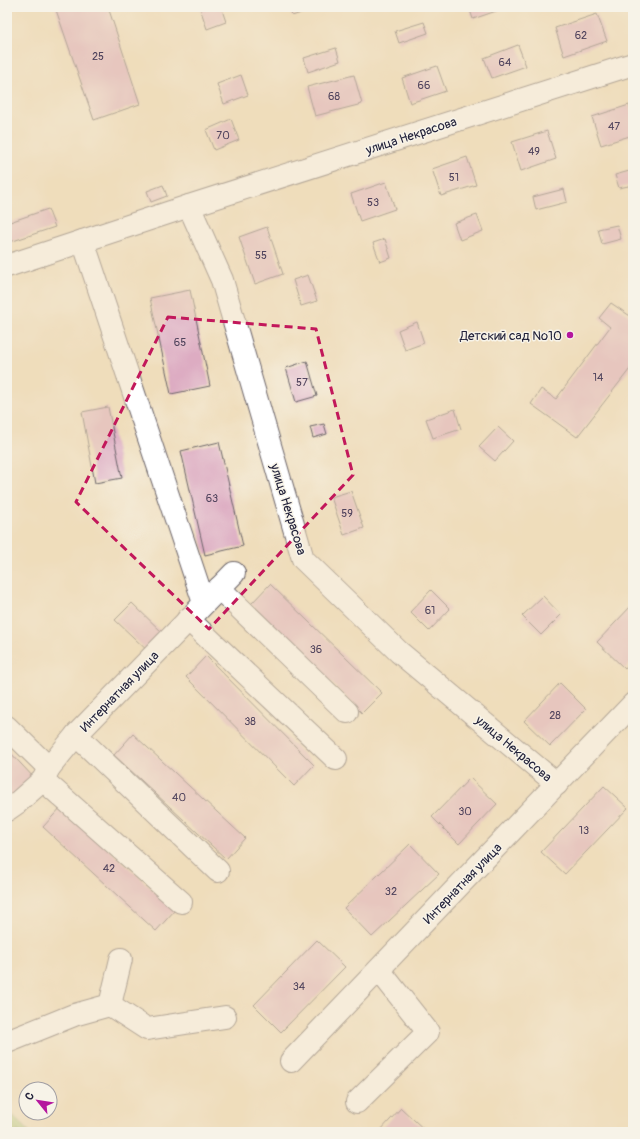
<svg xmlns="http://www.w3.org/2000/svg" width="640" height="1139" font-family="Pangolin,sans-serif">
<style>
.garden{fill:url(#garden-dots);stroke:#637657}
.building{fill:#ddacc2}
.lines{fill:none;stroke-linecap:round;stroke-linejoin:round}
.minor-casing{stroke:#6a6368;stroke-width:24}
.minor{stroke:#fff;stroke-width:22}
.marked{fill:none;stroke:#c2185b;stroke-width:3;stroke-dasharray:8 5;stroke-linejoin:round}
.poi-dot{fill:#b5179e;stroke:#f7f3e8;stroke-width:1.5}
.labels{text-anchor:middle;stroke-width:3;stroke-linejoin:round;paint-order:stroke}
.number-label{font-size:11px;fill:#51445d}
.street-label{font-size:13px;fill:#22223b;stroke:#f7f3e8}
.poi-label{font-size:13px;fill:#22223b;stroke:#f7f3e8;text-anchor:end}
</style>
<defs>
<pattern id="garden-dots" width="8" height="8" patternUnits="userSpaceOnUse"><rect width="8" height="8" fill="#a4c973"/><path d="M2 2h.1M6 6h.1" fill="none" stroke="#8dac64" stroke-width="1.8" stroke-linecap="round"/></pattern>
</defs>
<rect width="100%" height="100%" fill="#f7f3e8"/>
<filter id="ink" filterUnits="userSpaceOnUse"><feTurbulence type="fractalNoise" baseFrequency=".025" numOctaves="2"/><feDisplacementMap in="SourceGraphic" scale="8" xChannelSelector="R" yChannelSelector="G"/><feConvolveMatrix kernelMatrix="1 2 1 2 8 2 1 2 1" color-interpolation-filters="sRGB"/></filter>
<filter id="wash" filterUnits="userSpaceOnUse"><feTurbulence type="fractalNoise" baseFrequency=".012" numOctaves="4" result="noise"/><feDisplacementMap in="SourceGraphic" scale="16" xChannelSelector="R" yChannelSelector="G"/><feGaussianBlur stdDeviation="0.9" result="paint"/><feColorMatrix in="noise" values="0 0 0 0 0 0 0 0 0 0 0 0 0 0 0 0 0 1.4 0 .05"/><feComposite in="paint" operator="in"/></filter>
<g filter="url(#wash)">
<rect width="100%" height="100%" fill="#efddbb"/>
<!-- garden -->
<path class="garden" d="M 7,1110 L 30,1132 L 7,1132 Z"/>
<g id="blocks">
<!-- building -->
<g class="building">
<path d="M 55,7 L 108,7 L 140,104 L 94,120 Z"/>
<path d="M 205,7 L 221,7 L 226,22 L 207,29 L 200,8 Z"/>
<path d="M 289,7 L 309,7 L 310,10 L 292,16 Z"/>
<path d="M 469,7 L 502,7 L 502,9 L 473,19 Z"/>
<path d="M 597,14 L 607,41 L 564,56 L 555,28 Z"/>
<path d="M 424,22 L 428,33 L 399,43 L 395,31 Z"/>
<path d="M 518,45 L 526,66 L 492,78 L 484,58 Z"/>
<path d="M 336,48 L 340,61 L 308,72 L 304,58 Z"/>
<path d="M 437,66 L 446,91 L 410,103 L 402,78 Z"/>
<path d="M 241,75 L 248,95 L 224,104 L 217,84 Z"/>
<path d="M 354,75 L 362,104 L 315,116 L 307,87 Z"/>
<path d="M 629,105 L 633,117 L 633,135 L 601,145 L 592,117 Z"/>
<path d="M 231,119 L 239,140 L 214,150 L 206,130 Z"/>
<path d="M 547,131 L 556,159 L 521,171 L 512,142 Z"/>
<path d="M 467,157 L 476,185 L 441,196 L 432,169 Z"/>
<path d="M 633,170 L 633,185 L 619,188 L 615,175 Z"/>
<path d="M 386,182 L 395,209 L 360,221 L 351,194 Z"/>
<path d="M 163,185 L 167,196 L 151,202 L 147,191 Z"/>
<path d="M 564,189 L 567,202 L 536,210 L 533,197 Z"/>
<path d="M 48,209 L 55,227 L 7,243 L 7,223 Z"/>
<path d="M 477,215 L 483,231 L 460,240 L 454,223 Z"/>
<path d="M 617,225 L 621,239 L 602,244 L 598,229 Z"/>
<path d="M 267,227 L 283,274 L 255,284 L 239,237 Z"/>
<path d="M 385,239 L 391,258 L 380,262 L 373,243 Z"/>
<path d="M 308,275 L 317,301 L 301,306 L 293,280 Z"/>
<path d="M 190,290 L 210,386 L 171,394 L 150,298 Z"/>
<path d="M 611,303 L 633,318 L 633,365 L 577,437 L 531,404 L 541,389 L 556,399 L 610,327 L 599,318 Z"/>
<path d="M 417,322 L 424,343 L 405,350 L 398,330 Z"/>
<path d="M 307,361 L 317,396 L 296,402 L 286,368 Z"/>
<path d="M 108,407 L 122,478 L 95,483 L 82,412 Z"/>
<path d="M 455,409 L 461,429 L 433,438 L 426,419 Z"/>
<path d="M 324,424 L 327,434 L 313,438 L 310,427 Z"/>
<path d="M 498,427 L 513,441 L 495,461 L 479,447 Z"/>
<path d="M 219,442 L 243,546 L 205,555 L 181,451 Z"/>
<path d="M 351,491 L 364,528 L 344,535 L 331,497 Z"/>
<path d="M 270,584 L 382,693 L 362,713 L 251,604 Z"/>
<path d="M 431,590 L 450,609 L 429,631 L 410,612 Z"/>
<path d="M 543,596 L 561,615 L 541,635 L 522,616 Z"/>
<path d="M 132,603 L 167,637 L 151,654 L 115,620 Z"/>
<path d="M 632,605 L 633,606 L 633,660 L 625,669 L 597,642 Z"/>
<path d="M 206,656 L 314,765 L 294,786 L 186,677 Z"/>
<path d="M 560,683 L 586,709 L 550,746 L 524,721 Z"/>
<path d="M 133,734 L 245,838 L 226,859 L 114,755 Z"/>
<path d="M 7,749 L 36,780 L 15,801 L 7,792 Z"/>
<path d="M 470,778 L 497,804 L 459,844 L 432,817 Z"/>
<path d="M 604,786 L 628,808 L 565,874 L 541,852 Z"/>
<path d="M 62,806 L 175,910 L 156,931 L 43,827 Z"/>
<path d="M 410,844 L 439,874 L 372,937 L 344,908 Z"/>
<path d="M 317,940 L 345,967 L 281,1032 L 254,1005 Z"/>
<path d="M 401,1108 L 427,1132 L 379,1132 Z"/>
</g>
</g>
</g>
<g filter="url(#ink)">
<use href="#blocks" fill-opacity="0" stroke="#6a6368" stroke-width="1"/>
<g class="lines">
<!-- minor casing -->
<g class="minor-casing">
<g id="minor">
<path d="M 189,206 L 222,280 L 303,559 L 399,652 L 557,784"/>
<path d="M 83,241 L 204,603"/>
<path d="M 7,266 L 189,206 L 633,64"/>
<path d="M 219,588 L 347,712"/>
<path d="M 188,619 L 336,759"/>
<path d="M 7,727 L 49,768"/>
<path d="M 76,735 L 218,871"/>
<path d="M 43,780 L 181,902"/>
<path d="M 7,810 L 17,803 L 43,780 L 49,768 L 76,735 L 234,573"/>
<path d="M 110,1005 L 121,959"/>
<path d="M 7,1042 L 74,1015 L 110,1005 L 147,1029 L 225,1017"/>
<path d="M 291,1061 L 633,704"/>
<path d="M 357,1102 L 428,1032 L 379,970"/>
</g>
</g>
<!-- minor -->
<use href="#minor" class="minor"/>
</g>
</g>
<!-- marked area -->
<path d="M0 0H640V1139H0ZM 168,317 L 316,329 L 353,475 L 209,629 L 76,502 Z" fill="#efddbb" fill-opacity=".55" fill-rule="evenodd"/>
<path class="marked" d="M 168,317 L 316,329 L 353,475 L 209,629 L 76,502 Z"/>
<!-- markers -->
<circle class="poi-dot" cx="570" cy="335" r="4"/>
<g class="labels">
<!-- number labels -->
<g class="number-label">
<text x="581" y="39">62</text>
<text x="98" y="60">25</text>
<text x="505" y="66">64</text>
<text x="424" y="89">66</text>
<text x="334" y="100">68</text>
<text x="614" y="130">47</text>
<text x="223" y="139">70</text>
<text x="534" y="155">49</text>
<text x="454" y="181">51</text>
<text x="373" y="206">53</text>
<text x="261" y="259">55</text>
<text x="180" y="346">65</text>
<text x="598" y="381">14</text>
<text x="302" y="386">57</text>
<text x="212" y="502">63</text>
<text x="347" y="517">59</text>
<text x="430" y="614">61</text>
<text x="316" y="653">36</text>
<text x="555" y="719">28</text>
<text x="250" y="725">38</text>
<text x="179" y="801">40</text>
<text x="465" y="815">30</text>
<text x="584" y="834">13</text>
<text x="109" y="872">42</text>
<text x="391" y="895">32</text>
<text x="299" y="990">34</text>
</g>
<!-- street labels -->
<g class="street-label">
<text transform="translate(411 135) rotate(-18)" y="5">улица Некрасова</text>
<text transform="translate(289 509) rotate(73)" y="5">улица Некрасова</text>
<text transform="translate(119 691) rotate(-46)" y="5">Интернатная улица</text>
<text transform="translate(514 748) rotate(40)" y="5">улица Некрасова</text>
<text transform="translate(462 883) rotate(-46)" y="5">Интернатная улица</text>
</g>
<!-- poi labels -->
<g class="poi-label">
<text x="562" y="340">Детский сад №10</text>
</g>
</g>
<!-- margin -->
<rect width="640" height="1139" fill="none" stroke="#f7f3e8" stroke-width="24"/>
<!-- north arrow -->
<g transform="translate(38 1101) rotate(300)"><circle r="19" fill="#f7f3e8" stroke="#a29fa3"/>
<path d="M0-3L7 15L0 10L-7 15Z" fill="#b5179e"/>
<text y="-6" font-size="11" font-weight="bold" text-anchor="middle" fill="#22223b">С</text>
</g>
</svg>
